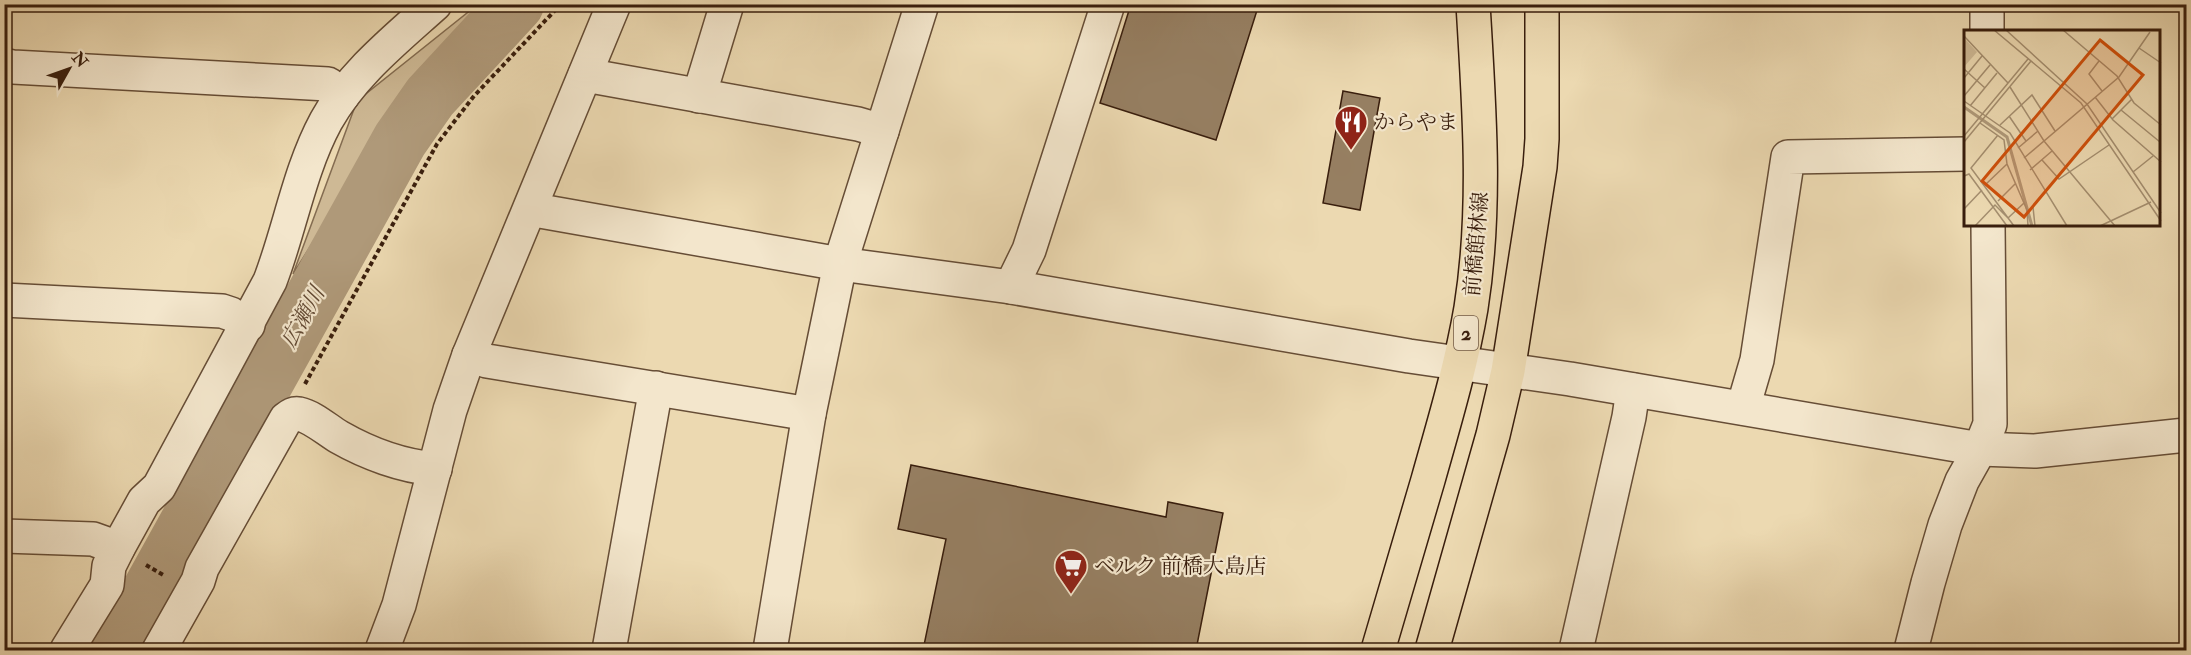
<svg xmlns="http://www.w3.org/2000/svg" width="2191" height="655" font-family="'IM FELL Double Pica','Noto Serif JP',serif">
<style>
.green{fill:#ceb995;stroke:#846c51;stroke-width:1.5}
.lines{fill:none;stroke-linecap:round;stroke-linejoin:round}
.river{stroke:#af9979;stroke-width:56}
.building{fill:#967f62;stroke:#391e0d;stroke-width:1.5}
.minor-casing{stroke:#664d36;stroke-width:36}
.major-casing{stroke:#391e0d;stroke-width:36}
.path{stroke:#391e0d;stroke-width:4;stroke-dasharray:4.5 3;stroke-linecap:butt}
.minor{stroke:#f3e6cc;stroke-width:33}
.major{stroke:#ecd9b1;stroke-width:33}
.labels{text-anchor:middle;stroke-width:4.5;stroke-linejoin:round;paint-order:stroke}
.shield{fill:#f3e6cc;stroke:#715a46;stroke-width:1.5}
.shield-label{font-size:20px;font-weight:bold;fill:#391e0d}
.poi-label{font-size:21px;fill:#391e0d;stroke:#f3e6cc;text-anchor:start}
.street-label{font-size:21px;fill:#391e0d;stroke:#f3e6cc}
.water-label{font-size:22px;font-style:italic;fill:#624933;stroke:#f3e6cc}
.inset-river{fill:none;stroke:#af9979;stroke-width:3}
.inset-road{fill:none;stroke:#a48e6f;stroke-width:1.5}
.view{fill:#ce500c;fill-opacity:0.15;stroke:#ce500c;stroke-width:3}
.inset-edge{fill:none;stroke:#391e0d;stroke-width:3}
</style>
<rect width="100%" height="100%" fill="#ecd9b1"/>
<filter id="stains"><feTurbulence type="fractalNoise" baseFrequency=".00333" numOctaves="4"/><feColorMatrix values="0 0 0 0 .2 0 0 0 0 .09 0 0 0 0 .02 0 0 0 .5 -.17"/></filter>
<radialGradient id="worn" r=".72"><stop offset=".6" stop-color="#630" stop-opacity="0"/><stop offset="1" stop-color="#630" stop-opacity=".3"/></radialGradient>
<!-- green -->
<path class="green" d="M 477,5 L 483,5 L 379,137 L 293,274 L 357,101 Z"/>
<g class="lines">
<!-- river -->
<path class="river" d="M 117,650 L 400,140 L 430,97 L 516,4"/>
</g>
<!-- building -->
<g class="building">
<path d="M 1131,4 L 1259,4 L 1216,140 L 1100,103 Z"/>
<path d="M 1343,91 L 1380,98 L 1360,210 L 1323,203 Z"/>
<path d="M 911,465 L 1166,517 L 1168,502 L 1223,513 L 1196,650 L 923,650 L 946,539 L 898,529 Z"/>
</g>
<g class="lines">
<!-- minor casing -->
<g class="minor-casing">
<g id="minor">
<path d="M 1987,4 L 1987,32"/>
<path d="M 4,65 L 13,67 L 328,84 L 343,95"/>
<path d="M 585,75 L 858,124 L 882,131"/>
<path d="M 699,96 L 727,4"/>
<path d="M 531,207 L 540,211 L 840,264 L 1011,287 L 1409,356 L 1570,379 L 1980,449 L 2035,451 L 2186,435"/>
<path d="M 1011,287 L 1029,250 L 1108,4"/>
<path d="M 4,300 L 222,311 L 231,314 L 248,325"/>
<path d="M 469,355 L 487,361 L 809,414"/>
<path d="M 1743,408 L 1757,360 L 1788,157 L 1966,154"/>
<path d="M 4,536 L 93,539 L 118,548"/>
<path d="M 67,650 L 107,585 L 109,566 L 118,548 L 144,501 L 159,487 L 270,281 C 290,229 299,171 326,121 C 352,74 395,40 435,4"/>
<path d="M 159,650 L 198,581 L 202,568 L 286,419 C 290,416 293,413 299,414 C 313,417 327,430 339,437 C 367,453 402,466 435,469"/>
<path d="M 382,650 L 399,605 L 450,410 L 469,355 L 614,4"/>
<path d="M 609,650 L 656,388"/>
<path d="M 770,650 L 809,414 L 840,264 L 922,4"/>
<path d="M 1576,650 L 1629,417 L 1633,390"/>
<path d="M 1911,650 L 1928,583 L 1945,525 L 1962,481 L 1980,449 L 1990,424 L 1988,225"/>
</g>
</g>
<!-- major casing -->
<g class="major-casing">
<g id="major">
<path d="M 1378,650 C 1395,594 1411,537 1428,480 C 1444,423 1461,367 1471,308 C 1487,207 1479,106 1473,4"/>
<path d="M 1432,650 L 1493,435 L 1508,371 L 1540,167 L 1542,139 L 1542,4"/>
</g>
</g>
<!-- path -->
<g class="path">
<path d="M 305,384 L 437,144 L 474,96 L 561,4"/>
<path d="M 146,565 L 165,576"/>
</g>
<!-- minor -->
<use href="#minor" class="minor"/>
<!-- major -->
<use href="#major" class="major"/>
</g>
<!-- icons -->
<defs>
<g id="restaurant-pin" transform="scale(1.725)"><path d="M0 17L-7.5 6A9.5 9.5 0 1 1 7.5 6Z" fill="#8f2418" stroke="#f3e6cc"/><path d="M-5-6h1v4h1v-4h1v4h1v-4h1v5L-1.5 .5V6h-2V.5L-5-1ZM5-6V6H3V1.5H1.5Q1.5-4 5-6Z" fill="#fff"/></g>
<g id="supermarket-pin" transform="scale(1.725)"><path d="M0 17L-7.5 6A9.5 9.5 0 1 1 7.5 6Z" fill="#8f2418" stroke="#f3e6cc"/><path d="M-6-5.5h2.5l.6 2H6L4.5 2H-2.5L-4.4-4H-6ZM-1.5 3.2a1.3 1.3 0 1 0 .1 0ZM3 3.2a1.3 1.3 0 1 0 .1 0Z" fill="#fff"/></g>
</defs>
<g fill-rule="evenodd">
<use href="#restaurant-pin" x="1351" y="122"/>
<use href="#supermarket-pin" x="1071" y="566"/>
</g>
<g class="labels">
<!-- shield labels -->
<rect class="shield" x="1454" y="316" width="24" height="34" rx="4.5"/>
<g class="shield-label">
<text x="1466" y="340">2</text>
</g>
<!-- poi labels -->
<g class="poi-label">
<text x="1374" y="129">からやま</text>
<text x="1094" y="573">ベルク 前橋大島店</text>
</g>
<!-- street labels -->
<g class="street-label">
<text transform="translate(1476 244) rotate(-85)" y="7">前橋館林線</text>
</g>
<!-- water labels -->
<g class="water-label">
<text transform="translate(302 317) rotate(-61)" y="8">広瀬川</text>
</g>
</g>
<!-- overview -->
<g transform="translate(1964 30)">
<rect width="196" height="196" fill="#ecd9b1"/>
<path d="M 0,8 L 13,22 L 0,37 Z" fill="#ceb995"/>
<path class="inset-river" d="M 0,77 L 43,107 L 68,196"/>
<path class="inset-road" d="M 30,0 L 117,73 L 197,191M 42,0 L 123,74 L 197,183M 99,0 L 153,46 L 170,73 L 197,95M 0,6 L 44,53M 175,18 L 197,33M 135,31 L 125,44 L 138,61M 0,39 L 21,58M 0,48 L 18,26M 46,57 L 80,111 L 151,196M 0,66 L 26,35M 131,67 L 149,90 L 197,132M 0,71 L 46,103 L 103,196M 6,76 L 33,43M 157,80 L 196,112M 45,86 L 62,111M 148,89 L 168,69M 16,93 L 40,110 L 43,134 L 63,180 L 64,196M 36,95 L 68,65 L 91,101M 34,105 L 7,138 L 50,196M 0,106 L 64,29M 0,112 L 67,31M 54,118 L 74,101M 60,128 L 155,47 L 186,2M 78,130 L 95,149 L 145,115M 66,140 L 88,121M 169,142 L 189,126M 0,146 L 5,144 L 43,196M 21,155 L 43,134M 34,171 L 52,153M 69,177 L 71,196M 0,179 L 18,160M 11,196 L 31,175 L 44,188 L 60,173M 136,196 L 187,172"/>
<path class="view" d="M 136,10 L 179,45 L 60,187 L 18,151 Z"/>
<rect width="196" height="196" class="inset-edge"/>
</g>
<!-- margin -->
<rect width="2191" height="655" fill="none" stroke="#ecd9b1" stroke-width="24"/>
<rect x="6" y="6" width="2179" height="643" fill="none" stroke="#391e0d" stroke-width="3"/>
<rect x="12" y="12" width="2167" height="631" fill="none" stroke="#391e0d" stroke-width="1.5"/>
<!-- north arrow -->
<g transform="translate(69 69) rotate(50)" stroke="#f3e6cc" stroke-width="4.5" paint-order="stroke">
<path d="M0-4.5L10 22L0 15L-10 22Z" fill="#391e0d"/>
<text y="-9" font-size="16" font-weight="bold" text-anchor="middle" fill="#391e0d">N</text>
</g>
<rect width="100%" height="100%" filter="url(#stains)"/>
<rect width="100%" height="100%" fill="url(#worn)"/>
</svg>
